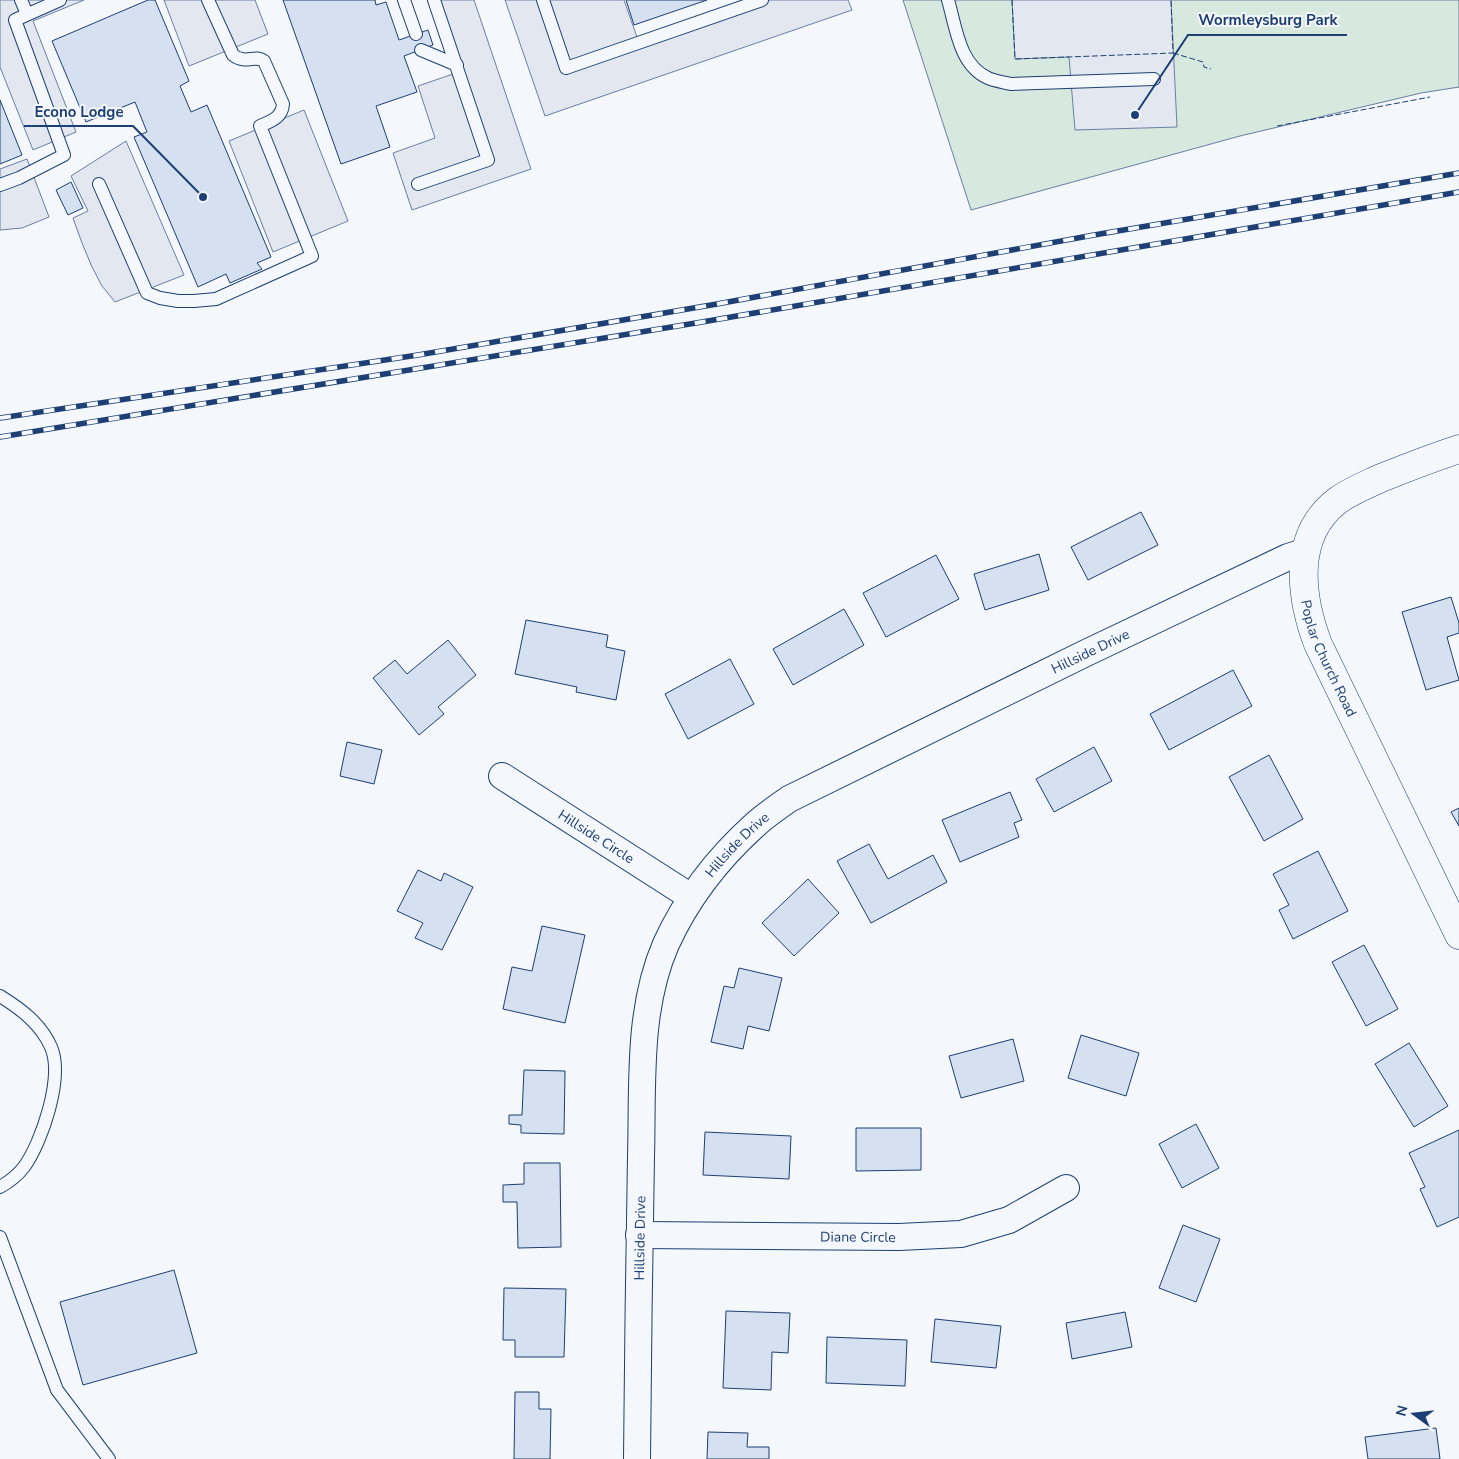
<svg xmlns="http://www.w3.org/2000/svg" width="1459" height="1459" font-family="'Nunito Sans',sans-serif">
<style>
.green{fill:#d7e8df;stroke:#687fa3}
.parking{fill:#e3e8f0;stroke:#687fa3}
.building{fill:#d5e0f0;stroke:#1d3f73}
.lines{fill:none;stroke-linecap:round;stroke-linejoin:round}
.lane-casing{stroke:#1d3f73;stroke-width:14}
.street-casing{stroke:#1d3f73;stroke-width:28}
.secondary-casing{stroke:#1d3f73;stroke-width:29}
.lane{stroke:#f4f7fb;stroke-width:12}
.street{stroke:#f4f7fb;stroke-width:26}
.secondary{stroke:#f4f7fb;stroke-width:28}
.rail-casing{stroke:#1d3f73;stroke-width:5.5}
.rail{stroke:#f4f7fb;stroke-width:4;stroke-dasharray:11;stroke-linecap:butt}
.fence{stroke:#1d3f73;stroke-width:1;stroke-dasharray:6 2.5;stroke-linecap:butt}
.labels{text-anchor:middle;stroke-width:4;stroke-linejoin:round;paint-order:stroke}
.street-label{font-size:14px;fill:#1d3f73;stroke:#f4f7fb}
.leader{fill:none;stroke:#1d3f73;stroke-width:2}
.callout-dot{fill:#1d3f73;stroke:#f4f7fb;stroke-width:2}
.callout-label{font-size:15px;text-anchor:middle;font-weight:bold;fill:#1d3f73;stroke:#f4f7fb;stroke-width:4;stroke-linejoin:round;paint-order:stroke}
</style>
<rect width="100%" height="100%" fill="#f4f7fb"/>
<!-- green -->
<path class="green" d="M 903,0 L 1459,0 L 1459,87 L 1421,93 L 1240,136 L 971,210 Z"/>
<!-- parking -->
<g class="parking">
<path d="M 0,0 L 84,0 L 33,21 L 76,132 L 33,150 L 0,67 Z"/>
<path d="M 164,0 L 255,0 L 268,34 L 189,66 Z"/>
<path d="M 431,0 L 474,0 L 531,169 L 412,210 L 393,153 L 435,138 L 418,86 L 456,73 Z"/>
<path d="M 505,0 L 624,0 L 638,40 L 753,0 L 848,0 L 852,10 L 545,116 Z"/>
<path d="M 1012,0 L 1171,0 L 1177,127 L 1075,130 L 1069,57 L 1015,59 Z"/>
<path d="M 304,110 L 348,221 L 273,252 L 229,141 Z"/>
<path d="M 126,141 L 184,275 L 115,302 L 102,286 L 92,267 L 82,243 L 73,218 L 88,211 L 71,176 Z"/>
<path d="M 27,159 L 49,217 L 22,228 L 0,230 L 0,169 Z"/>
</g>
<!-- building -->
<g class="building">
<path d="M 148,0 L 155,0 L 189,81 L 180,86 L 191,112 L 207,105 L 271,257 L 257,263 L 262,269 L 230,283 L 226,274 L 198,287 L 134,137 L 147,132 L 135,102 L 86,122 L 52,41 Z"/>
<path d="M 283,0 L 375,0 L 376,5 L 386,2 L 399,40 L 428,30 L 433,45 L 404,56 L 417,92 L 376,106 L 390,147 L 341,164 Z"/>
<path d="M 626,0 L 707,0 L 634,25 Z"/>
<path d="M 0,100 L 22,155 L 0,164 Z"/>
<path d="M 71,182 L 83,208 L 68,215 L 56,190 Z"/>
<path d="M 1141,512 L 1158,545 L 1088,580 L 1071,547 Z"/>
<path d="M 1039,554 L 1049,590 L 985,610 L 974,574 Z"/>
<path d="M 936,555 L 959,599 L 886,637 L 863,593 Z"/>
<path d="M 1451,597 L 1459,623 L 1459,633 L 1447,637 L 1459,680 L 1426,690 L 1402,612 Z"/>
<path d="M 844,609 L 864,645 L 793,685 L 773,649 Z"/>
<path d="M 526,620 L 608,635 L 606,647 L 625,651 L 616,700 L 576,692 L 577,687 L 515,674 Z"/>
<path d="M 448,640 L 476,675 L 438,707 L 444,714 L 419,735 L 373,678 L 395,660 L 407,674 Z"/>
<path d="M 730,659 L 754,704 L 688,739 L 665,694 Z"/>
<path d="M 1233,670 L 1252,706 L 1169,750 L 1150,714 Z"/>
<path d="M 347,742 L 382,750 L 374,784 L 340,776 Z"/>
<path d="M 1094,747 L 1112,781 L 1054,812 L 1036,779 Z"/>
<path d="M 1269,755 L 1303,819 L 1264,841 L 1229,777 Z"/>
<path d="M 1010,792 L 1022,820 L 1014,823 L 1019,837 L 960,862 L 942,820 Z"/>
<path d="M 1459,808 L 1459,826 L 1451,812 Z"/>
<path d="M 869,844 L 888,879 L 933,855 L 947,882 L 871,923 L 837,861 Z"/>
<path d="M 1318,851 L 1348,911 L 1293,939 L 1279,910 L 1289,905 L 1273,874 Z"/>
<path d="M 418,870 L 441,881 L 444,873 L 473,887 L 442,950 L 415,938 L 423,923 L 397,911 Z"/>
<path d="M 808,879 L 839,913 L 794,956 L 762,923 Z"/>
<path d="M 542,926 L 585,935 L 565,1023 L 503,1009 L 512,967 L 532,971 Z"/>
<path d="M 1364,945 L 1398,1009 L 1366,1026 L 1332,962 Z"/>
<path d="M 739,968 L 782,978 L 769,1031 L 748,1026 L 743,1049 L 711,1042 L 724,986 L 734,988 Z"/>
<path d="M 1081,1035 L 1139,1053 L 1126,1096 L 1068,1078 Z"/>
<path d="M 1013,1039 L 1024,1081 L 961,1098 L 949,1056 Z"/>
<path d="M 1409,1043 L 1448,1106 L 1414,1127 L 1375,1064 Z"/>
<path d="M 524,1070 L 565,1071 L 564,1134 L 521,1133 L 521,1125 L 509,1124 L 509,1115 L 522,1115 Z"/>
<path d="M 1196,1124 L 1219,1168 L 1182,1188 L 1159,1144 Z"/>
<path d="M 856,1128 L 921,1128 L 921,1170 L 856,1171 Z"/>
<path d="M 1459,1130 L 1459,1217 L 1437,1227 L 1420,1189 L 1425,1187 L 1409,1153 Z"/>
<path d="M 705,1132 L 791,1136 L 789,1179 L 703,1175 Z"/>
<path d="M 524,1163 L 560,1163 L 561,1247 L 518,1248 L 517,1202 L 503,1202 L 503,1185 L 524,1184 Z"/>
<path d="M 1183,1225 L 1220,1239 L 1196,1302 L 1159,1288 Z"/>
<path d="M 174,1270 L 197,1353 L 83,1385 L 60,1302 Z"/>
<path d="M 504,1288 L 566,1289 L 564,1357 L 515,1357 L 515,1340 L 503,1340 Z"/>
<path d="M 726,1311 L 790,1313 L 788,1353 L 772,1352 L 771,1390 L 723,1388 Z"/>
<path d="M 1125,1312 L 1132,1347 L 1072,1359 L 1066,1323 Z"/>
<path d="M 935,1319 L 1001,1326 L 996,1368 L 931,1362 Z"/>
<path d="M 827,1337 L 907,1340 L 905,1386 L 826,1383 Z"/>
<path d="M 515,1392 L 539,1392 L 539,1409 L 551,1409 L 550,1459 L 514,1459 Z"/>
<path d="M 1436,1428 L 1440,1459 L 1368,1459 L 1365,1437 Z"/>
<path d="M 708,1432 L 748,1433 L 747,1447 L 769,1447 L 769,1459 L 707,1459 Z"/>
</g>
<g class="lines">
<!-- lane casing -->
<g class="lane-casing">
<g id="lane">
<path d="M 21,0 L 27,14"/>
<path d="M 404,0 L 416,34"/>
<path d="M 543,0 L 566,68 L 762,0"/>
<path d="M 948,0 C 956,27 959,65 988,78 C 994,81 1003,82 1011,84 L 1154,79"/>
<path d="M 421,50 L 457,65"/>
<path d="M 99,184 L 147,293 L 160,298 L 178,301 L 194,301 L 216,299 L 312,256 L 260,126 C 271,121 282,118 283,104 L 264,61 C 255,54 246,65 233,55 L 208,0"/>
<path d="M 418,184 L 488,160 L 434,0"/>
<path d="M 0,185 L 19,178 L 64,155 L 15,20 L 60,0"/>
<path d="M 0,996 C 21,1009 41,1024 51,1047 C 64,1077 42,1142 24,1167 C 17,1176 9,1182 0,1187"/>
<path d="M 0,1237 L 57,1390 L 109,1459"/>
</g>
</g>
<!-- street casing -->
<g class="street-casing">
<g id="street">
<path id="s1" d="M 502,776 L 691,897"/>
<path id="s2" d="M 639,1235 L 899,1237 L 961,1234 L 1009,1220 L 1066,1188"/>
<path id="s3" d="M 637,1459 C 638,1358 639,1258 641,1157 C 643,1087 637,1010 666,944 C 687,898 718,858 756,824 C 766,815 778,807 789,799 L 1086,653 L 1288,557 L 1304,552"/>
</g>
</g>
<!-- secondary casing -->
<g class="secondary-casing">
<g id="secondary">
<path id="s4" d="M 1459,449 C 1432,458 1406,468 1381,478 C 1366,485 1350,491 1337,501 C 1292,536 1300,596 1318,644 L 1459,935"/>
</g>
</g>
<!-- lane -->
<use href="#lane" class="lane"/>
<!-- street -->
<use href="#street" class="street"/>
<!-- secondary -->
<use href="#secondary" class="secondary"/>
<!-- rail casing -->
<g class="rail-casing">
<g id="rail">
<path d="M 0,418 L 418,355 L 717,304 L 1094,235 L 1459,173"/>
<path d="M 0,437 L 702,322 L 1459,192"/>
</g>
</g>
<!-- rail -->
<use href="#rail" class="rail"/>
<!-- fence -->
<g class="fence">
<path d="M 1012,0 L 1015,59 L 1173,53 L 1171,0"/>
<path d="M 1173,53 L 1203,62 L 1204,67 L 1211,69"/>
<path d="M 1277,126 L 1430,97"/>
</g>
</g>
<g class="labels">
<!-- street labels -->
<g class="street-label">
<text dy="5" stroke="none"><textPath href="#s3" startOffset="1046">Hillside Drive</textPath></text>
<text dy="5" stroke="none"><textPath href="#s4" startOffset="305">Poplar Church Road</textPath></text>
<text dy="5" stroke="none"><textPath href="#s1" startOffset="112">Hillside Circle</textPath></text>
<text dy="5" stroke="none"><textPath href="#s3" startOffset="641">Hillside Drive</textPath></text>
<text dy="5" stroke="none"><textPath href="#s2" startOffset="219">Diane Circle</textPath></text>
<text dy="5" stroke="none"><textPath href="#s3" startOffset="221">Hillside Drive</textPath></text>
</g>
</g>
<!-- callouts -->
<path class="leader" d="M1135 115L1188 35H1347M203 197L133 126H24"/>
<g class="callout-dot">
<circle cx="1135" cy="115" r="5"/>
<circle cx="203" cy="197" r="5"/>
</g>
<g class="callout-label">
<text x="1268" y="25">Wormleysburg Park</text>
<text x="79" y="117">Econo Lodge</text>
</g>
<!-- north arrow -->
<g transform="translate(1414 1414) rotate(285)" stroke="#f4f7fb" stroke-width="4" paint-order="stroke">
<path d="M0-4L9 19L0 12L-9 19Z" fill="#1d3f73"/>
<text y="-8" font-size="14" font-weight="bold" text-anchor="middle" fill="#1d3f73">N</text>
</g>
</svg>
